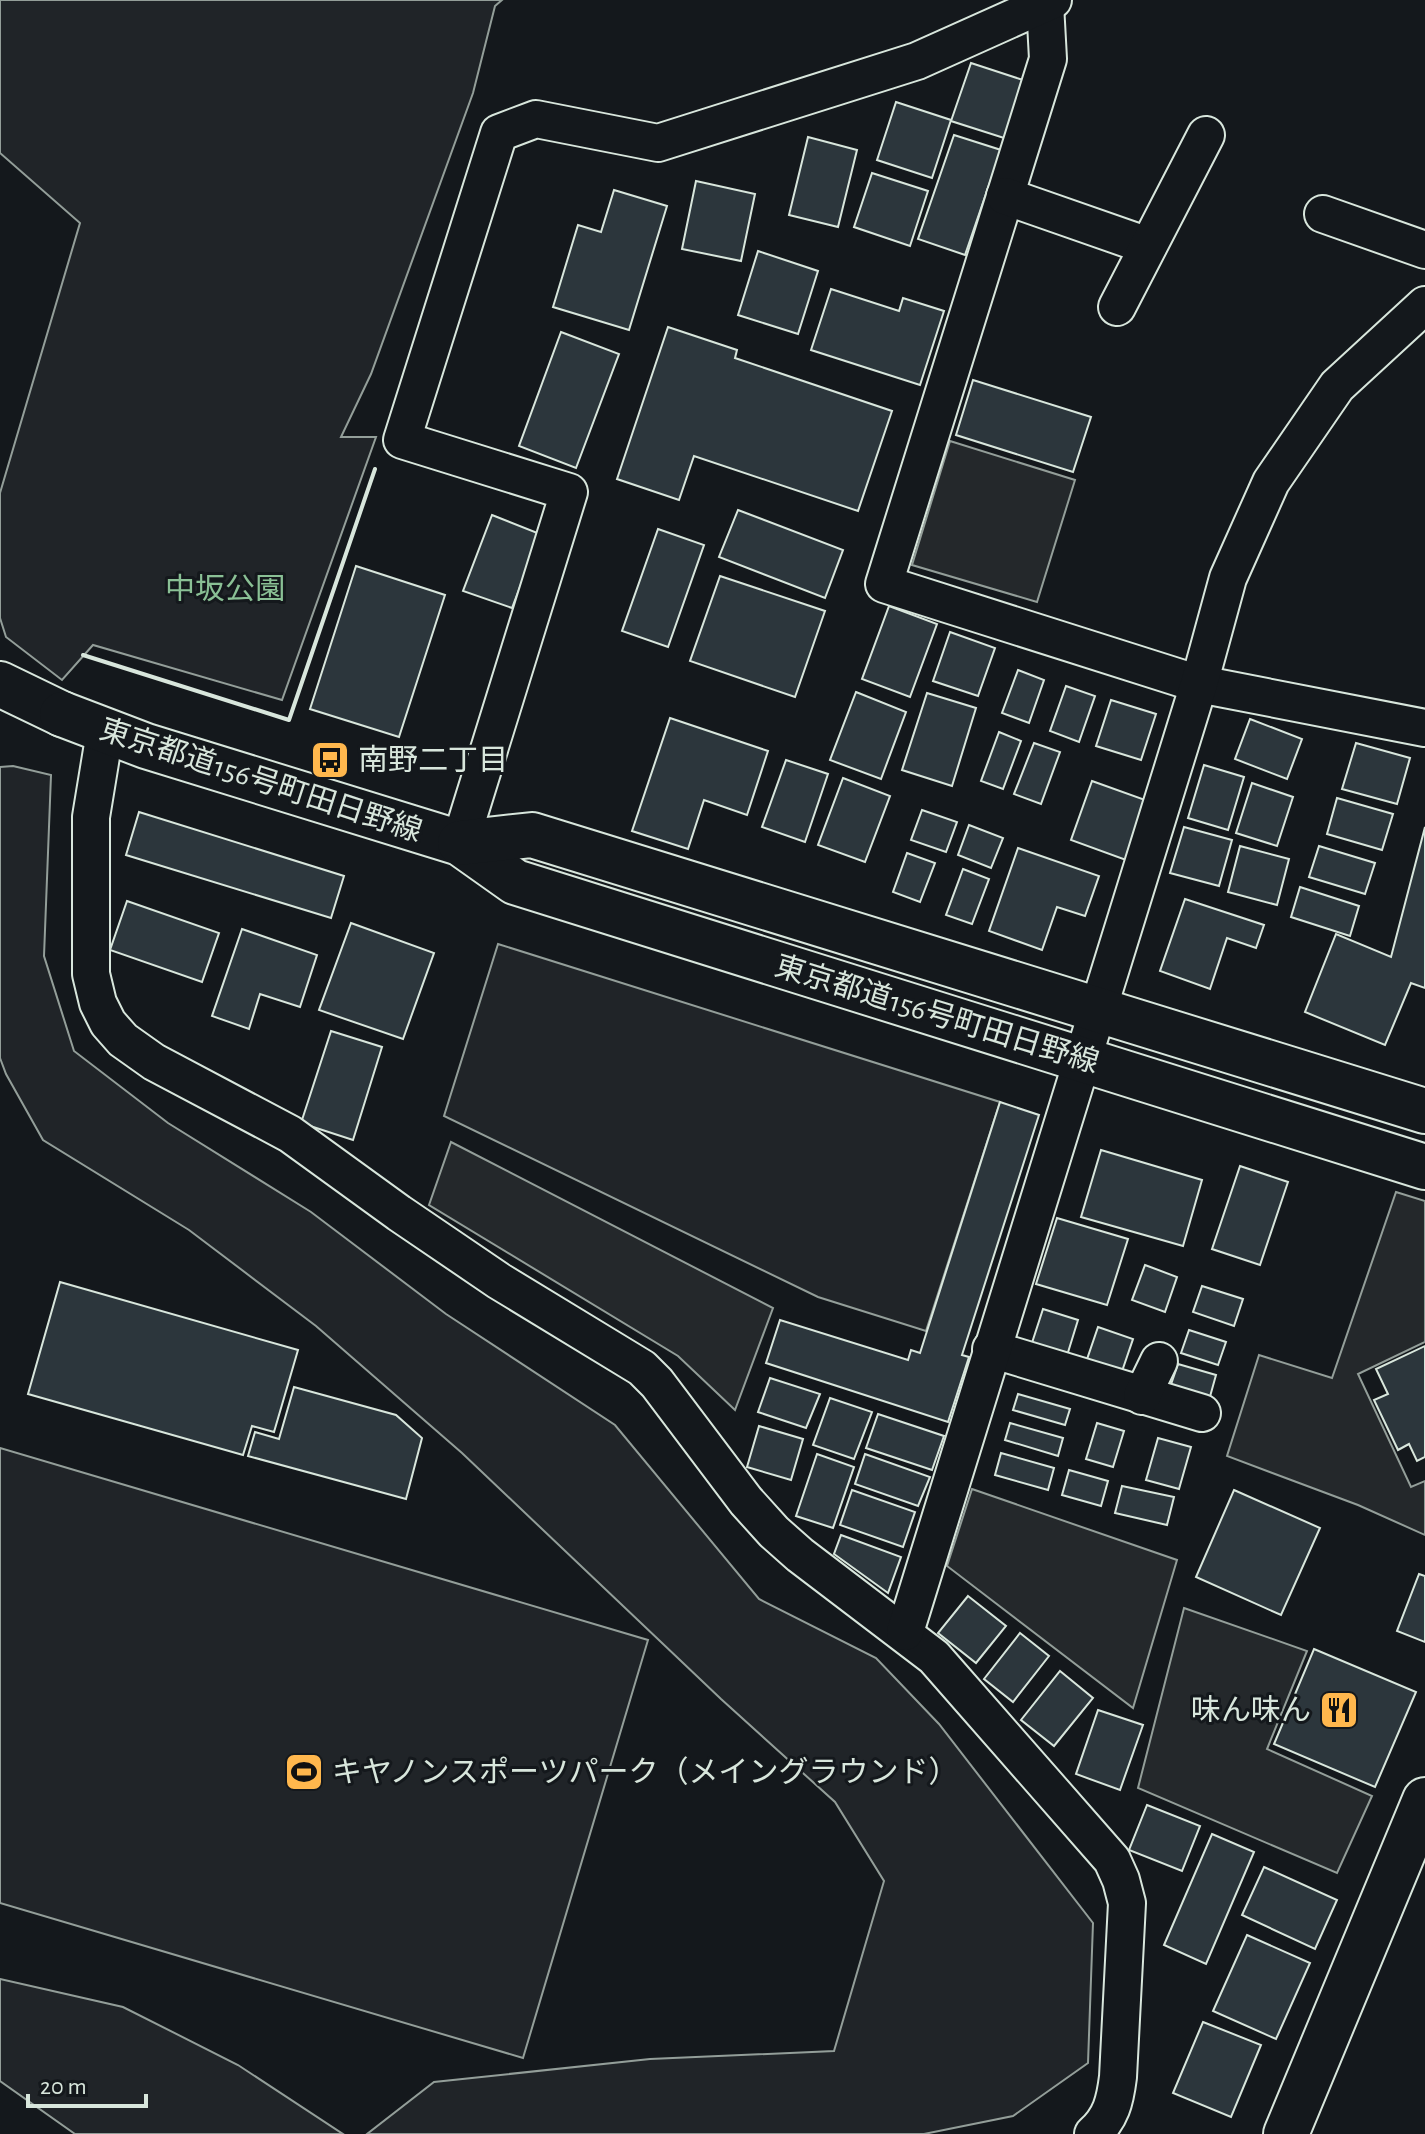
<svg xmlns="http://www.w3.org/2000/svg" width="1425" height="2134" font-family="'Alegreya Sans','Noto Sans JP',sans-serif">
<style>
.green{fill:#202428;stroke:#939e99;stroke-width:2}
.parking{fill:#24282b;stroke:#939e99;stroke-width:2}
.building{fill:#2c363c;stroke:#d8e6dc;stroke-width:2}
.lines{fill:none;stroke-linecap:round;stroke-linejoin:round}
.minor-casing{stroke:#d8e6dc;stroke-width:40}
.tertiary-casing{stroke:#d8e6dc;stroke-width:48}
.secondary-casing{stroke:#d8e6dc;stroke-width:48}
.minor{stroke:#14181c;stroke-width:36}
.tertiary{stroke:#14181c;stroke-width:44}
.secondary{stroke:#14181c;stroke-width:44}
.wall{stroke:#d8e6dc;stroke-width:4}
.labels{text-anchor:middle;stroke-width:6;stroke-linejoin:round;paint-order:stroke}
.park-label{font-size:30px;fill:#8ac095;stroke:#14181c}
.poi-label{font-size:30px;fill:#d8e6dc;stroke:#14181c;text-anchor:start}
.street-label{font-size:30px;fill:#d8e6dc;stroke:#14181c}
</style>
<rect width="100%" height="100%" fill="#14181c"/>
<!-- green -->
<g class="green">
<path d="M 0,0 L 502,0 L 495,6 L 473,93 L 371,374 L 341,437 L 376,437 L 282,700 L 93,645 L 62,680 L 6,637 L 0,618 L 0,493 L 80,223 L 0,153 Z"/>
<path d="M 13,766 L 51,775 L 44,956 L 74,1051 L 168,1123 L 311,1212 L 446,1314 L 615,1425 L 759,1599 L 876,1658 L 939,1724 L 1093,1923 L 1088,2063 L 1013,2116 L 924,2134 L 367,2134 L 434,2082 L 650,2059 L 834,2051 L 884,1881 L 835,1802 L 721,1699 L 462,1453 L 316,1326 L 189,1230 L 43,1140 L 6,1074 L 0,1058 L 0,767 Z"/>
<path d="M 498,944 L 1000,1102 L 926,1331 L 818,1297 L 444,1116 Z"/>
<path d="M 0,1448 L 648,1640 L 523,2058 L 0,1903 Z"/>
<path d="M 0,1979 L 123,2007 L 238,2065 L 343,2134 L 75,2134 L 0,2081 Z"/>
</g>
<!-- parking -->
<g class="parking">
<path d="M 950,441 L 1075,480 L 1037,602 L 912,565 Z"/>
<path d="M 451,1142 L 773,1308 L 735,1410 L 678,1356 L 429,1205 Z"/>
<path d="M 1396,1192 L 1425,1201 L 1425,1342 L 1358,1374 L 1411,1487 L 1425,1481 L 1425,1535 L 1358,1505 L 1227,1456 L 1259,1355 L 1332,1378 Z"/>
<path d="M 972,1489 L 1177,1560 L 1133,1708 L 947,1566 Z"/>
<path d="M 1184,1608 L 1307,1651 L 1267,1749 L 1372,1796 L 1337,1873 L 1138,1788 Z"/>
</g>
<!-- building -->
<g class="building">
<path d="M 971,63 L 1023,80 L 1004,138 L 951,121 Z"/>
<path d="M 896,102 L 951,120 L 932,178 L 877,160 Z"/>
<path d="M 954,135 L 1001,150 L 965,255 L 918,239 Z"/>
<path d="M 808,137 L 857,150 L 838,227 L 789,215 Z"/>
<path d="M 872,173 L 928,191 L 910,246 L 854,227 Z"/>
<path d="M 696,181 L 755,194 L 741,261 L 682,249 Z"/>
<path d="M 614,190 L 667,206 L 629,330 L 553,307 L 578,225 L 601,232 Z"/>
<path d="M 758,251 L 818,271 L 798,334 L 738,315 Z"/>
<path d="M 831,289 L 899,311 L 903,298 L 944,311 L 920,385 L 811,350 Z"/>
<path d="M 668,327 L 737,350 L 735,358 L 892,411 L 858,511 L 694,456 L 679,500 L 617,479 Z"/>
<path d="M 561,332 L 619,354 L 576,468 L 519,446 Z"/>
<path d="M 973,380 L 1091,417 L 1073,472 L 956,435 Z"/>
<path d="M 738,510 L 843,550 L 825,598 L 719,557 Z"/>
<path d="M 492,515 L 540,534 L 512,608 L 463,591 Z"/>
<path d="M 658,529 L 704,545 L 668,647 L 622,631 Z"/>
<path d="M 356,566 L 445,595 L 399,737 L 310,709 Z"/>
<path d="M 720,576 L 825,611 L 795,697 L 690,661 Z"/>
<path d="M 889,606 L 937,624 L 910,697 L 862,679 Z"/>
<path d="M 950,632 L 995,648 L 978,696 L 933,681 Z"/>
<path d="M 1018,670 L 1044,680 L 1029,723 L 1002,713 Z"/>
<path d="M 1066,686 L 1095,696 L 1079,742 L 1050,731 Z"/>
<path d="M 856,692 L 906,712 L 881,779 L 830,760 Z"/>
<path d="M 927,693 L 976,708 L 952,786 L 902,770 Z"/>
<path d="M 1111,700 L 1156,714 L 1141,760 L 1096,746 Z"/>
<path d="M 670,718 L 768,751 L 747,815 L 704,800 L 688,849 L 632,831 Z"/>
<path d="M 1250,719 L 1302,739 L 1287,779 L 1235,759 Z"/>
<path d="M 999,732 L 1021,741 L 1003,789 L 981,781 Z"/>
<path d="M 1034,743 L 1060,752 L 1041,804 L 1014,794 Z"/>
<path d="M 1356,743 L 1410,758 L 1397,804 L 1342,789 Z"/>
<path d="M 786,760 L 828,774 L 805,842 L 762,827 Z"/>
<path d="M 1204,765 L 1244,777 L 1228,830 L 1188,818 Z"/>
<path d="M 843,778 L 890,796 L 865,862 L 818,845 Z"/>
<path d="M 1092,781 L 1148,801 L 1126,860 L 1071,840 Z"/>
<path d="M 1252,783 L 1293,797 L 1277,846 L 1236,833 Z"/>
<path d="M 1337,798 L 1393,814 L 1382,850 L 1327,834 Z"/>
<path d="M 922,810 L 957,822 L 946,852 L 911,840 Z"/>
<path d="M 139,812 L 344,876 L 331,918 L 126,855 Z"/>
<path d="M 969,825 L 1003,838 L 991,868 L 958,855 Z"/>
<path d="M 1184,827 L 1232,840 L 1219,886 L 1170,873 Z"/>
<path d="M 1425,827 L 1425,988 L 1411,983 L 1385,1045 L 1305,1012 L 1336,934 L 1391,957 Z"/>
<path d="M 1240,846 L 1289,859 L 1277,905 L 1228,892 Z"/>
<path d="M 1319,846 L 1375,863 L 1365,894 L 1309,877 Z"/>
<path d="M 1018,848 L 1099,876 L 1085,916 L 1057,907 L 1042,950 L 989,931 Z"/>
<path d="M 907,853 L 935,863 L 920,902 L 893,892 Z"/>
<path d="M 963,869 L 989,879 L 972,924 L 946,915 Z"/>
<path d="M 1300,887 L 1359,906 L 1350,936 L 1291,917 Z"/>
<path d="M 1185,899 L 1264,925 L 1256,948 L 1227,938 L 1210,989 L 1160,971 Z"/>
<path d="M 127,901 L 219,933 L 202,982 L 110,950 Z"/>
<path d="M 351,923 L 434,953 L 403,1039 L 319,1010 Z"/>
<path d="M 242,929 L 317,955 L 300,1007 L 260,994 L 249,1029 L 212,1016 Z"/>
<path d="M 331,1031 L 382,1047 L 353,1140 L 301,1123 Z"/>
<path d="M 1000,1102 L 1039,1115 L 962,1355 L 969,1357 L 948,1422 L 766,1363 L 780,1320 L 908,1360 L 911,1350 L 920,1353 Z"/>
<path d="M 1101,1150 L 1202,1180 L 1183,1246 L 1081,1217 Z"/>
<path d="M 1240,1166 L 1288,1182 L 1260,1265 L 1212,1249 Z"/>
<path d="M 1057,1218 L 1128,1239 L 1107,1305 L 1036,1284 Z"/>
<path d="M 1145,1265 L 1177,1277 L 1165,1312 L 1132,1300 Z"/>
<path d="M 60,1282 L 298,1350 L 274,1432 L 252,1426 L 243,1455 L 28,1394 Z"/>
<path d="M 1202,1286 L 1243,1299 L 1234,1326 L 1193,1312 Z"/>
<path d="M 1043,1309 L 1078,1320 L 1065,1362 L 1029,1352 Z"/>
<path d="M 1098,1327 L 1133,1339 L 1118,1383 L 1083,1371 Z"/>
<path d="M 1189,1330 L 1226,1342 L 1218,1365 L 1181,1353 Z"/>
<path d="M 1425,1346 L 1425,1457 L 1417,1461 L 1409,1444 L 1398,1450 L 1374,1400 L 1388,1394 L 1376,1369 Z"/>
<path d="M 1178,1364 L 1216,1375 L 1206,1411 L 1166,1399 Z"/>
<path d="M 770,1378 L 820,1394 L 806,1428 L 758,1412 Z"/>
<path d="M 294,1387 L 396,1415 L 422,1438 L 406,1499 L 248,1456 L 255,1432 L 279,1439 Z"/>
<path d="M 1018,1394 L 1070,1409 L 1065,1425 L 1013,1410 Z"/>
<path d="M 830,1398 L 872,1412 L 854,1459 L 813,1445 Z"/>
<path d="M 878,1414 L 944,1436 L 932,1470 L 866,1448 Z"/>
<path d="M 1010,1423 L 1063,1438 L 1058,1456 L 1005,1440 Z"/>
<path d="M 1097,1423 L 1124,1431 L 1113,1467 L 1086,1459 Z"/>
<path d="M 759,1426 L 803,1439 L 791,1480 L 747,1467 Z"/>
<path d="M 1158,1438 L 1191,1447 L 1179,1489 L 1146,1480 Z"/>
<path d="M 1001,1453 L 1054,1468 L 1048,1490 L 995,1475 Z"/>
<path d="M 817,1454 L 854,1467 L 833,1528 L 796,1516 Z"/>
<path d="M 865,1454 L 930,1477 L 918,1506 L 855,1484 Z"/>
<path d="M 1069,1470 L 1108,1481 L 1101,1506 L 1062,1495 Z"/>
<path d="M 1122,1486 L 1174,1497 L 1167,1525 L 1115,1513 Z"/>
<path d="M 852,1490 L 915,1512 L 903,1547 L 840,1525 Z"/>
<path d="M 1234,1490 L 1320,1528 L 1281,1615 L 1196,1577 Z"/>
<path d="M 841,1535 L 901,1557 L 888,1593 L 834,1554 Z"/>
<path d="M 1419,1574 L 1425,1576 L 1425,1642 L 1397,1631 Z"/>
<path d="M 968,1596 L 1006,1626 L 976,1663 L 938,1633 Z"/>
<path d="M 1020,1633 L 1049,1656 L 1013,1702 L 984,1679 Z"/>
<path d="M 1314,1649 L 1416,1692 L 1375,1787 L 1274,1744 Z"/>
<path d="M 1060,1671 L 1093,1698 L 1054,1746 L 1021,1720 Z"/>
<path d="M 1098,1710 L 1143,1725 L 1120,1790 L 1076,1774 Z"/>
<path d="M 1147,1805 L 1200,1826 L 1182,1871 L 1129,1850 Z"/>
<path d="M 1212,1834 L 1254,1852 L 1206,1964 L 1164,1945 Z"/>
<path d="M 1264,1867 L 1337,1900 L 1315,1949 L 1242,1915 Z"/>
<path d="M 1247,1935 L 1310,1963 L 1276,2039 L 1213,2011 Z"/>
<path d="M 1203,2022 L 1261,2045 L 1231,2117 L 1173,2093 Z"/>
</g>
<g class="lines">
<!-- minor casing -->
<g class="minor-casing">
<g id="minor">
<path d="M 1045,4 L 1048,59 L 884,584 L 1199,684 L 1425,728"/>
<path d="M 1005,196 L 1148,246"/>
<path d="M 1323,214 L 1425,250"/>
<path d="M 1117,307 L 1206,135"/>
<path d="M 105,732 L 91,817 L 91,974 L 98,1003 L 108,1023 L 123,1040 L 154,1062 L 290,1134 L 399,1213 L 499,1281 L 642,1368 L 657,1383 L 746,1501 L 774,1532 L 800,1555 L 934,1657 L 1112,1860 L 1121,1880 L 1127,1903 L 1118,2077 C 1115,2101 1111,2118 1093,2134"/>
<path d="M 460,843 L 569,492 L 402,440 L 499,133 L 536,119 L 658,143 L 917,61 L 1053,0"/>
<path d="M 991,1349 L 1202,1413"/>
<path d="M 1142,1396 L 1159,1361"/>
<path d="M 905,1632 L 1199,684 L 1228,578 L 1271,482 L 1337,386 L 1425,305"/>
</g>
</g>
<!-- tertiary casing -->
<g class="tertiary-casing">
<path id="tertiary" d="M 0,684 L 62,714"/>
</g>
<!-- secondary casing -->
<g class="secondary-casing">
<g id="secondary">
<path d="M 62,714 L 146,746 L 460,843 L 515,882 L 1425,1167"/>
<path d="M 460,843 L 532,835 L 1425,1111"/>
<path d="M 1286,2134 L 1425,1800"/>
</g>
</g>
<!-- minor -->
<use href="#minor" class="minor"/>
<!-- tertiary -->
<use href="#tertiary" class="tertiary"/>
<!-- secondary -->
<use href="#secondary" class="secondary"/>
<!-- wall -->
<path class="wall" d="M 83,655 L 289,720 L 375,469"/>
</g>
<!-- icons -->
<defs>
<g id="bus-square" transform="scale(2)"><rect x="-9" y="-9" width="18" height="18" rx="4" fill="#ffb74d" stroke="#14181c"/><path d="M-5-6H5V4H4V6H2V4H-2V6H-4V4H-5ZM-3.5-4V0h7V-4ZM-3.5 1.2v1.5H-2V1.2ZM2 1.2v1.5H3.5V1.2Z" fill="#111"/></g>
<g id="restaurant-square" transform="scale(2)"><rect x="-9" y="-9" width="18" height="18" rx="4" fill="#ffb74d" stroke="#14181c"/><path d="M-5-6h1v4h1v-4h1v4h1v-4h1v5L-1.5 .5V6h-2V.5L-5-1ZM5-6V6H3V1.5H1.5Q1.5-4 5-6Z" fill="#111"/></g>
<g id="stadium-square" transform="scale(2)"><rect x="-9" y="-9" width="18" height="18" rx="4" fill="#ffb74d" stroke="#14181c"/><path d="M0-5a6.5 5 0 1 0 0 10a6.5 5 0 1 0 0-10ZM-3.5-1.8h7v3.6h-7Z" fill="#111"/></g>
</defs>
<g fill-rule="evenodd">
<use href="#bus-square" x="330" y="760"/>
<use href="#restaurant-square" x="1339" y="1710"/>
<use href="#stadium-square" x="304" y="1772"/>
</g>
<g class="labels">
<!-- park labels -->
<g class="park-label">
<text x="225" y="599">中坂公園</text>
</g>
<!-- poi labels -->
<g class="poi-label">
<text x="358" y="770">南野二丁目</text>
<text x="1311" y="1720" text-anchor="end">味ん味ん</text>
<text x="332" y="1782">キヤノンスポーツパーク（メイングラウンド）</text>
</g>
<!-- street labels -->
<g class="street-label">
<text transform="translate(261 780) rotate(18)" y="10">東京都道156号町田日野線</text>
<text transform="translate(937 1014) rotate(17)" y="10">東京都道156号町田日野線</text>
</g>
</g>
<!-- scale -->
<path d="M28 2094v12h118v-12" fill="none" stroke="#d8e6dc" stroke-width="4"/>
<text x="40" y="2094" font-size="24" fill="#d8e6dc" stroke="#14181c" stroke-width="6" paint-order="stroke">20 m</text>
</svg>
